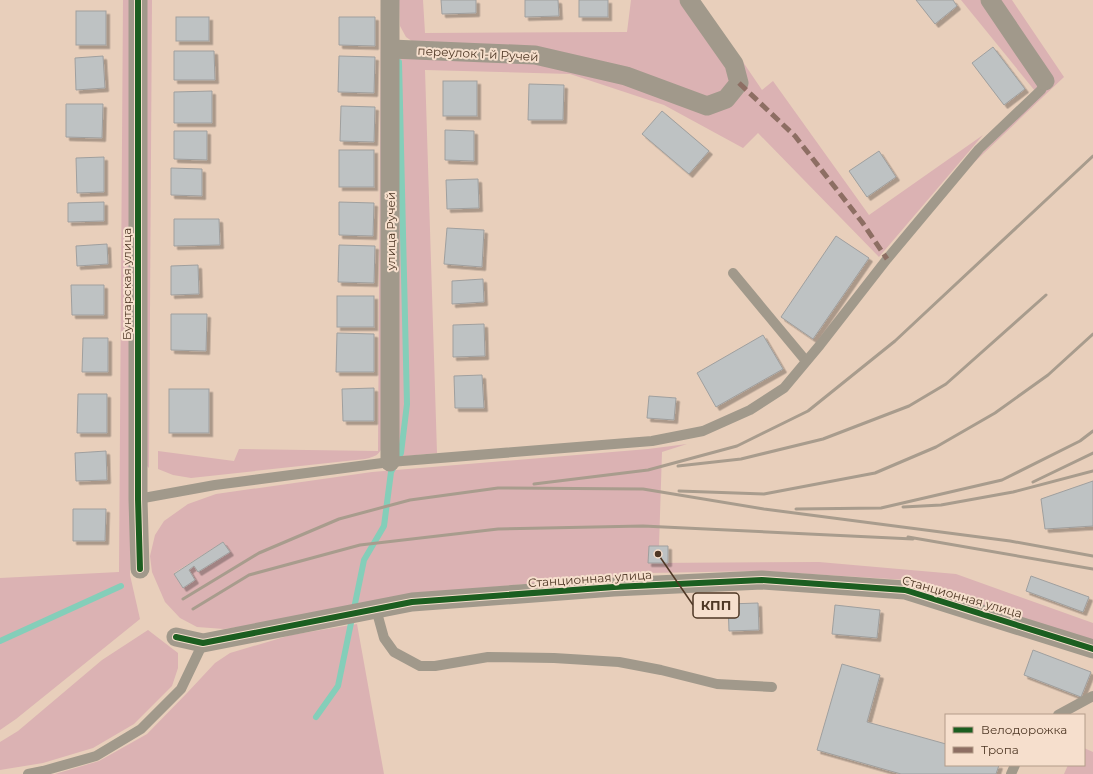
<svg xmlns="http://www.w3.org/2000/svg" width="1093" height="774" font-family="Montserrat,sans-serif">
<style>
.green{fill:#dbb2b3;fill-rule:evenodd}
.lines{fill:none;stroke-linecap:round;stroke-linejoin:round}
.stream{stroke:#84ceb9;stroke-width:6}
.building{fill:#bec2c3;stroke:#9f9f9e;filter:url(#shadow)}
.service{stroke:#a1998b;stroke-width:10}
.minor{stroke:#a1998b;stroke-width:19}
.rail{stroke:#a89c8d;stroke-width:3}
.quiet{stroke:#8d6e63;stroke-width:5;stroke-dasharray:10 5;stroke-linecap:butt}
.cycleway-casing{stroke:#f6dfcd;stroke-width:8}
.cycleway{stroke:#1b5e20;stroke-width:6}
.labels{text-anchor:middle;stroke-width:4;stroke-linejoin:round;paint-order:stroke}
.street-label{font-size:12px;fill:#4e3724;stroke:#f6dfcd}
.leader{fill:none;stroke:#4e3724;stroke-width:1.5}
.callout-dot{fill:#4e3724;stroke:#f6dfcd;stroke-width:1.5}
.callout{fill:#f6dfcd;stroke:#4e3724;stroke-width:1.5}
.callout-label{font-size:13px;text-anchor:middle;font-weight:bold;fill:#4e3724}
</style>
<defs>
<filter id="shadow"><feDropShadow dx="3.5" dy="3.5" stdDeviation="0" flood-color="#0004"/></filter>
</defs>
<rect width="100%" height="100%" fill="#e8cfbb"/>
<!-- green -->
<g class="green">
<path d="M 123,0 L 131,0 L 130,575 L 140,619 L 16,719 L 0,730 L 0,578 L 119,572 Z"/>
<path d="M 146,0 L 152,0 L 149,468 L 146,465 Z"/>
<path d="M 381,0 L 385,441 C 380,454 378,456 365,459 L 191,478 L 173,475 L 158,469 L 158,451 L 234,461 L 239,449 L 378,451 Z"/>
<path d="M 399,0 L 423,0 L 425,33 L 627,32 L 631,0 L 681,0 L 728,66 L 732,81 L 720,93 L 702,98 L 628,72 L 419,46 L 406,37 L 400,26 Z"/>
<path d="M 961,0 L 981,0 L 1039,85 L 1035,91 Z"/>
<path d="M 999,0 L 1012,0 L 1064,77 L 944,191 L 1053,83 Z"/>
<path d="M 397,57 L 535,62 L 626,81 L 709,113 L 743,62 L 762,90 L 773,81 L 869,215 L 983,135 L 879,257 L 758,133 L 743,148 L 664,105 L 570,74 L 425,70 L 437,453 L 395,457 Z"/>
<path d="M 687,444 L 662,452 L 659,546 L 649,546 L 649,563 L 819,562 L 956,574 L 1093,623 L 1093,641 L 907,580 L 760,571 L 648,573 L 404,595 L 260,624 L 224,629 L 197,627 L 180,618 L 165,602 L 152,572 L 150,556 L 155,535 L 164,521 L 188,504 L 216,494 L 372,472 L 648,449 ZM 223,542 L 230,552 L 198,572 L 194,566 L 189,570 L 195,580 L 183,588 L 174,573 Z"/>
<path d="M 357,624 L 384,774 L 55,774 L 99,761 L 147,734 L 187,693 L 215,663 L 230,653 L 291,635 Z"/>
<path d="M 148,630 L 178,653 L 178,668 L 172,686 L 134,724 L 93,748 L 43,763 L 0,770 L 0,742 L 18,731 L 102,660 Z"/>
<path d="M 1084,748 L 1093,752 L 1093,774 L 1064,774 L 1068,765 L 1084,765 Z"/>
</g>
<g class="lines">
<!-- stream -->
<g class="stream">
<path d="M 0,641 L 121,586"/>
<path d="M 316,717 L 338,686 L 364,560 L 384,526 L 391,472 L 401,453 L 407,404 L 399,62"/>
</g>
</g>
<!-- building -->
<g class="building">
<path d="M 441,0 L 476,0 L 476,13 L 442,14 Z"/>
<path d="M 525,0 L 558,0 L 559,16 L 525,17 Z"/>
<rect x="579" y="0" width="29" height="17"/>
<path d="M 916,0 L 953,0 L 957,6 L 935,24 Z"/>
<rect x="76" y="11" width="30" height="34"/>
<rect x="176" y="17" width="33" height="24"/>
<path d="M 339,17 L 375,17 L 375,46 L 339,45 Z"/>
<path d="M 993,47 L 1025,89 L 1004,105 L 972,63 Z"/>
<path d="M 174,51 L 214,51 L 215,80 L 174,80 Z"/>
<path d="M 103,56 L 105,88 L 76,90 L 75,58 Z"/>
<path d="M 339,56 L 375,57 L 374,93 L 338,92 Z"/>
<rect x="443" y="81" width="34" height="35"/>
<path d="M 529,84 L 564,85 L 563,120 L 528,120 Z"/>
<path d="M 212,91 L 212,123 L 174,123 L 174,92 Z"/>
<path d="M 66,104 L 103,104 L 102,138 L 66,137 Z"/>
<path d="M 341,106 L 375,107 L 374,142 L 340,141 Z"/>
<path d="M 662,111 L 709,151 L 689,174 L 642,134 Z"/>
<path d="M 445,130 L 474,131 L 474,161 L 445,160 Z"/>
<path d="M 174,131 L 207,131 L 207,160 L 174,159 Z"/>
<rect x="339" y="150" width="35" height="37"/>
<path d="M 879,151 L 896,177 L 867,197 L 849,171 Z"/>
<path d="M 104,157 L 104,192 L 77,193 L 76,158 Z"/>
<path d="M 171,168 L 202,169 L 202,196 L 171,195 Z"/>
<path d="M 478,179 L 479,208 L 447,209 L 446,180 Z"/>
<path d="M 104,202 L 104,221 L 68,222 L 68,203 Z"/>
<path d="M 339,202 L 374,203 L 373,236 L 339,235 Z"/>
<path d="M 174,219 L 219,219 L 220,245 L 174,246 Z"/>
<path d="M 447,228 L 484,230 L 482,267 L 444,264 Z"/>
<path d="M 836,236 L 869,258 L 813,339 L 781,317 Z"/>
<path d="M 107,244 L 108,264 L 77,266 L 76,246 Z"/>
<path d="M 339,245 L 375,246 L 374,283 L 338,282 Z"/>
<path d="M 198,265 L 199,294 L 171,295 L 171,266 Z"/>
<path d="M 483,279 L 484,302 L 452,304 L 452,281 Z"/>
<path d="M 71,285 L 104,285 L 104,315 L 72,315 Z"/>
<rect x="337" y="296" width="37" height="31"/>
<path d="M 171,314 L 207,314 L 206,351 L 171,350 Z"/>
<path d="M 484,324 L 485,356 L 453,357 L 453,325 Z"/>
<path d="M 337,333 L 374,334 L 374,372 L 336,372 Z"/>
<path d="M 763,335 L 783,369 L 716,407 L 697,373 Z"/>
<path d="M 83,338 L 108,338 L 108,372 L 82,372 Z"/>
<path d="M 482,375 L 484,408 L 455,408 L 454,376 Z"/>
<path d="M 374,388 L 374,421 L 343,421 L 342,389 Z"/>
<rect x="169" y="389" width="40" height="44"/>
<path d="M 78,394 L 107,394 L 107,433 L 77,433 Z"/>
<path d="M 649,396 L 676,398 L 674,420 L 647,418 Z"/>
<path d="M 106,451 L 107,480 L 76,481 L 75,453 Z"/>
<path d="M 1093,481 L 1093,526 L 1045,529 L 1041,499 Z"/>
<path d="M 73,509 L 106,509 L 105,541 L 73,541 Z"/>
<path d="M 223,542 L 230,552 L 198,572 L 194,566 L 189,570 L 195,580 L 183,588 L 174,574 Z"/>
<path d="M 649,546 L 668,546 L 668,563 L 648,563 Z"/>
<path d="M 1031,576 L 1089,597 L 1083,612 L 1026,591 Z"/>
<path d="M 758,603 L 759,630 L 729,631 L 728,604 Z"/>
<path d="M 835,605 L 880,610 L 877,638 L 832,634 Z"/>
<path d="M 1033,650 L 1091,672 L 1081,697 L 1024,675 Z"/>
<path d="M 842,664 L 880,675 L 867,722 L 946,744 L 946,765 L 999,765 L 996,774 L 901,774 L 817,750 Z"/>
</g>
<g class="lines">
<!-- service -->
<g class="service">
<path d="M 733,273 L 806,361"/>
<path d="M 138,499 L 215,485 L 390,462 L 652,441 L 703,431 L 750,410 L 784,388 L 820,345 L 887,259 L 979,149 L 1041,90 L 1045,81"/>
<path d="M 376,609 L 384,638 L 394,652 L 420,666 L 435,666 L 488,657 L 554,658 L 619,662 L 661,670 L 717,684 L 772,687"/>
<path d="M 1058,715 L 1093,696"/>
<path d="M 28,774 L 43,771 L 96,756 L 141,729 L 181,689 L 203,643"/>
<path d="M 1011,774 L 1015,765"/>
</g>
<!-- minor -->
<g class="minor">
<path d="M 138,0 L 138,499 L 140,569"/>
<path d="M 990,0 L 1045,81"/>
<path d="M 391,49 L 535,55 L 626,76 L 707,106 L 726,99 L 739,83 L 734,64 L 689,0"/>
<path d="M 390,462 L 390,0"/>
<path d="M 176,637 L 203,643 L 412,602 L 614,587 L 762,580 L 905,590 L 1093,649"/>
</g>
<!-- rail -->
<g class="rail">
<path d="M 678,466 L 741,459 L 823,439 L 909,406 L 946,384 L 1046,295"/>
<path d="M 1033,482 L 1093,453"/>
<path d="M 534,484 L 648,470 L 737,446 L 808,411 L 895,341 L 1093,156"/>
<path d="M 679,491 L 764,494 L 875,473 L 936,447 L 995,413 L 1048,375 L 1093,334"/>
<path d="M 903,507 L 941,505 L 1013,492 L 1093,471"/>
<path d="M 796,509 L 881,508 L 1002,480 L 1080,441 L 1093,431"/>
<path d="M 908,537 L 1093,569"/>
<path d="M 183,599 L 259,553 L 339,519 L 410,500 L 498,488 L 643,489 L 764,509 L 1010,541 L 1093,556"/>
<path d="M 193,609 L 249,575 L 360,545 L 498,529 L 643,526 L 913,539"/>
</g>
<!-- quiet -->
<path class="quiet" d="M 739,83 L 795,136 L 862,222 L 887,259"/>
<!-- cycleway casing -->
<g class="cycleway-casing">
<g id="cycleway">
<path d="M 138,0 L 138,499 L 140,569"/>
<path d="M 176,637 L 203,643 L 412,602 L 614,587 L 762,580 L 905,590 L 1093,649"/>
</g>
</g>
<!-- cycleway -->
<use href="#cycleway" class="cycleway"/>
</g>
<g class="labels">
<!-- street labels -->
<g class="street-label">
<text transform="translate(478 54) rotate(3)" y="4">переулок 1-й Ручей</text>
<text transform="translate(391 231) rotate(-90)" y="4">улица Ручей</text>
<text transform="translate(127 284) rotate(-90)" y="4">Бунтарская улица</text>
<text transform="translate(590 579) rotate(-4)" y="4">Станционная улица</text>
<text transform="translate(962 597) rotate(16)" y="4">Станционная улица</text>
</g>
</g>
<!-- callouts -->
<path class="leader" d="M658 554L693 605"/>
<circle class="callout-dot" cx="658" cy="554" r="4"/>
<rect class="callout" x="693" y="593" width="46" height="25" rx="4"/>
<g class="callout-label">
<text x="716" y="610">КПП</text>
</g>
<!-- legend -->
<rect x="945" y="714" width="140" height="52" fill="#f6dfcd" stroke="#b39c89"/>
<rect x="953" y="727" width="20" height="6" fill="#1b5e20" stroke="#b39c89"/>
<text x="981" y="734" font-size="12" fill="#4e3724">Велодорожка</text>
<rect x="953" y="747" width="20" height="6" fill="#8d6e63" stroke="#b39c89"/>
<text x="981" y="754" font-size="12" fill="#4e3724">Тропа</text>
</svg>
